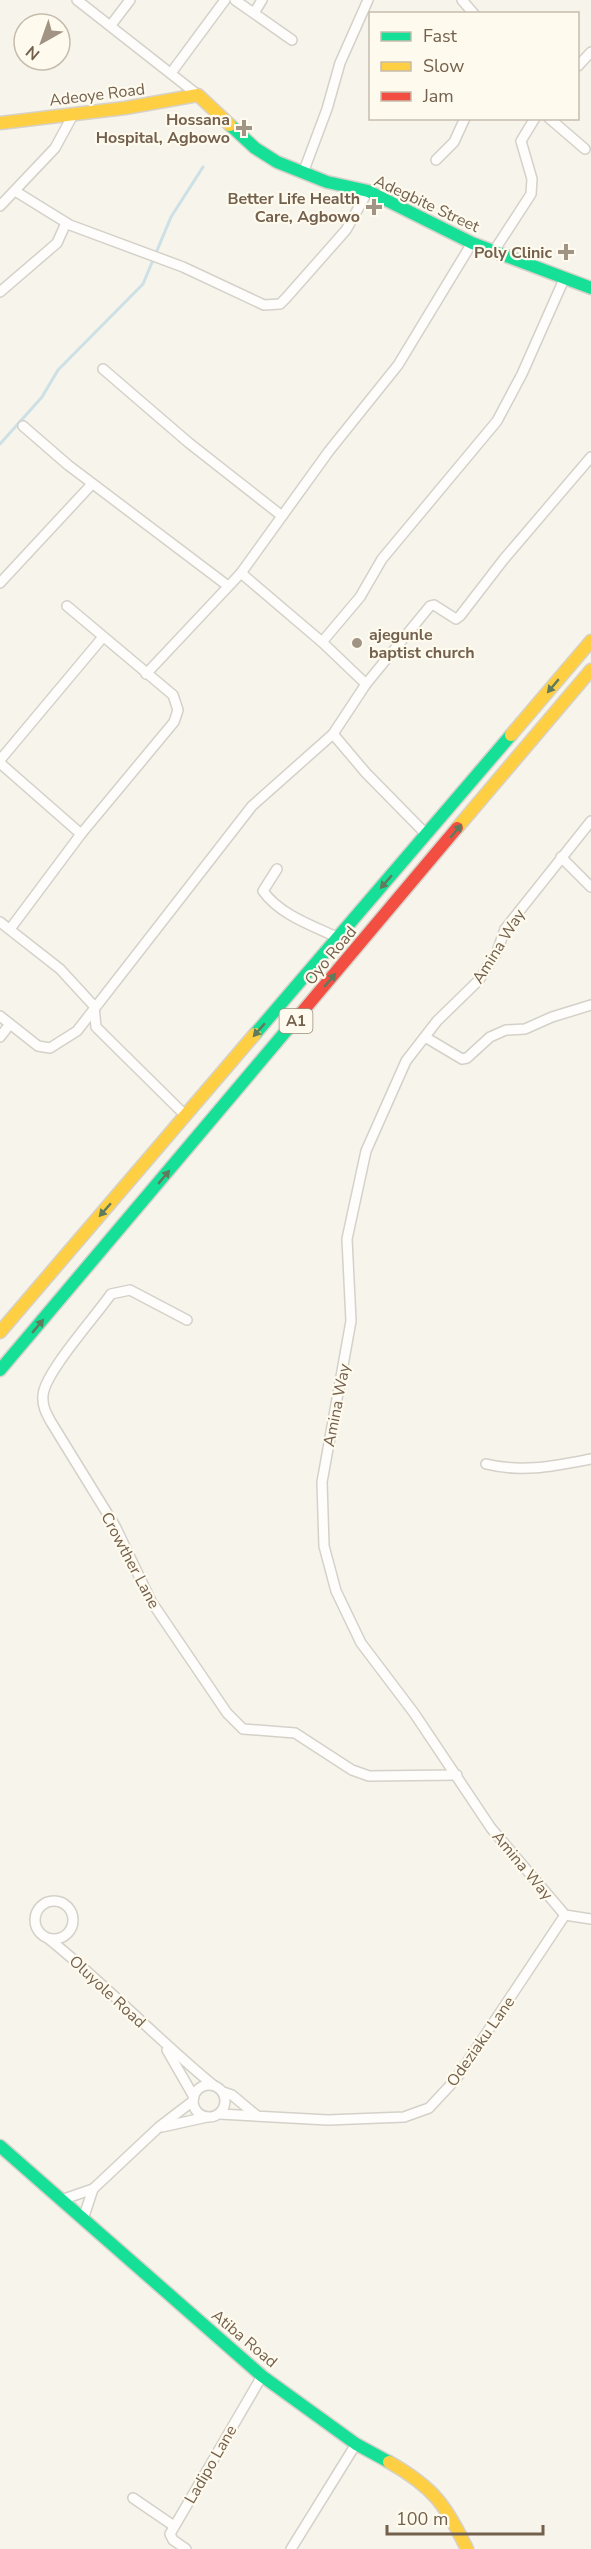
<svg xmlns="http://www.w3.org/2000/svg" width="591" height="2549" font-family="'Nunito Sans',sans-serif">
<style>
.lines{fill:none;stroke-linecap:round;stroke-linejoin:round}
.stream{stroke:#cde0e5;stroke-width:3}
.street-casing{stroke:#d5d1c9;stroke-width:12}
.fast-casing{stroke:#d6d1c9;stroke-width:15}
.slow-casing{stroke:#d6d1c9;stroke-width:15}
.jam-casing{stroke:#d6d1c9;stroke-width:15}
.street{stroke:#fefdfc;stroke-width:9}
.fast{stroke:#16e098;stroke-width:12}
.slow{stroke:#ffcf43;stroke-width:12}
.jam{stroke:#f24e42;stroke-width:12}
.oneway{fill:#607a5c}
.poi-dot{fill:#a19484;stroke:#fefaed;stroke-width:2}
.labels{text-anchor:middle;stroke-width:4.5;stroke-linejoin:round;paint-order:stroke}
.shield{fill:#fefaed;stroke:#9d8e7d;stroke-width:1.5}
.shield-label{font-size:15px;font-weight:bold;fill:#73604d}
.street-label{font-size:16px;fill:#73604d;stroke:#fefaed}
.poi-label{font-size:16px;font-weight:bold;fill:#73604d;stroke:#fefaed;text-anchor:end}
</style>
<rect width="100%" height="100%" fill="#f6f4eb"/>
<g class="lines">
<!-- stream -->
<path class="stream" d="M 0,444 L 42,397 L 58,370 L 143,284 L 171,217 L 203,167"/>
<!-- street casing -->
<g class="street-casing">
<g id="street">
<path d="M 77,0 L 198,95"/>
<path d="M 235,0 L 292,40"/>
<path d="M 462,0 L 474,14"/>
<path d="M 254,13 L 262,0"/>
<path d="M 111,25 L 130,0"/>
<path d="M 578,66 L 591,52"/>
<path d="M 171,73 L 225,0"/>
<path d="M 549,118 L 585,149"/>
<path d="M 436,160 L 454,142 L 465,118"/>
<path d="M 303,173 L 327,109 L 340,63 L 368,0"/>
<path d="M 15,191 L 70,225 L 183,267 L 264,305 L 280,304 L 286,298 L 346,230 L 368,191"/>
<path d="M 0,206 L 55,148 L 74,113"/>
<path d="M 494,251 L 531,194 L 532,179 L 521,141 L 535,118"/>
<path d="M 0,292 L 57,243 L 66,223"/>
<path d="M 103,369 L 189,443 L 282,516"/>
<path d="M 23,426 L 68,465 L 228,586"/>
<path d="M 241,573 L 322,642 L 366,684"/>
<path d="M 0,583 L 92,484"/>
<path d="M 322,642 L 360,597 L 382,559 L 497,421 L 522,374 L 565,277"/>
<path d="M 146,674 L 241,573 L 329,451 L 398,365 L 472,243"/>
<path d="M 333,734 L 366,773 L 427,835"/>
<path d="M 0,760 L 103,637"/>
<path d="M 0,763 L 81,834"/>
<path d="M 591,821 L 505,929 L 497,952 L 479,980 L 437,1021 L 406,1061 L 366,1151 L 347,1239 L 351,1321 L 322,1482 L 324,1546 L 336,1591 L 361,1643 L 414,1713 L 491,1828 L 565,1915 L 591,1919"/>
<path d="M 561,857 L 591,887"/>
<path d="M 277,869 L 263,891 C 280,915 313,926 339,938"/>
<path d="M 0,922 L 60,969 L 94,1006 L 96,1027 L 186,1116"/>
<path d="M 10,929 L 81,834 L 174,722 L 178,710 L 173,695 L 67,606"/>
<path d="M 0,1016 L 38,1046 L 50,1048 L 77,1031 L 252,806 L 333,734 L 366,684 L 430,606 L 434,605 L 456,619 L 460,616 L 504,559 L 591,457"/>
<path d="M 0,1037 L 10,1024"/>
<path d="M 425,1037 L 462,1059 L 467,1058 L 490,1037 L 506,1030 L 525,1029 L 552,1017 L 591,1005"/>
<path d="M 187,1320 L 130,1290 L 111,1294 C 96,1316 45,1372 43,1395 C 42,1406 46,1413 51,1422 L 115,1526 L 151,1601 L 227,1713 L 243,1729 L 295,1733 L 352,1770 L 369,1776 L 457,1775"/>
<path d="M 486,1464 C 523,1473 554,1466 591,1459"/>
<circle cx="54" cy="1920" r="19"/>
<path d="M 49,1939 C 106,1985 156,2038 213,2085"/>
<path d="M 167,2050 L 194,2097"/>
<circle cx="209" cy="2101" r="16"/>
<path d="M 223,2092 L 232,2095 L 256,2115"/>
<path d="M 220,2114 L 328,2120 L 404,2117 L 429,2108 L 456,2079 L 565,1915"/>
<path d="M 162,2127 L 207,2117"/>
<path d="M 61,2200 L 93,2189"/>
<path d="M 83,2219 L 93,2189 L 159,2127 L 193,2101"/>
<path d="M 133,2498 L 174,2526"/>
<path d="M 186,2549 L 173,2540 L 170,2534 L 262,2376"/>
<path d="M 291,2549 L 356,2444"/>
</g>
</g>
<!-- fast casing -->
<g class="fast-casing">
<g id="fast">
<path d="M 230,125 L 255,148 L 277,162 L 327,182 L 368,191 L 472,243 L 591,288"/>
<path d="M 255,1034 L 511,735"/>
<path d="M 0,1370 L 297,1018"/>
<path d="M 0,2146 L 262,2376 L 356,2444 L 389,2462"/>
</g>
</g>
<!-- slow casing -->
<g class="slow-casing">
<g id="slow">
<path d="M 0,123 L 125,108 L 198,95 L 230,125"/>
<path d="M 511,735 L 591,641"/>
<path d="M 457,828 L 591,670"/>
<path d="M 0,1332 L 255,1034"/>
<path d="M 389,2462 C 433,2487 446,2505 467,2549"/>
</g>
</g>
<!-- jam casing -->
<g class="jam-casing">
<path id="jam" d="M 297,1018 L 457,828"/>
</g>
<!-- street -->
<use href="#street" class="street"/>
<!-- fast -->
<use href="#fast" class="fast"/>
<!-- slow -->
<use href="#slow" class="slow"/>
<!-- jam -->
<use href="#jam" class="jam"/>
</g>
<!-- one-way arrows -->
<defs><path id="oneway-solid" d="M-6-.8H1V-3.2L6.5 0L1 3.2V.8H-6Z" transform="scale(1.5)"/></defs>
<g class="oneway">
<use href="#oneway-solid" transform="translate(553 686) rotate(130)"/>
<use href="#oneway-solid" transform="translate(456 831) rotate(-50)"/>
<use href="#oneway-solid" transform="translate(386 882) rotate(131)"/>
<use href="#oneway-solid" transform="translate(330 980) rotate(-50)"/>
<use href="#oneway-solid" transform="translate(259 1030) rotate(131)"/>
<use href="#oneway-solid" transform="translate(164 1177) rotate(-50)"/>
<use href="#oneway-solid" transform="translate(105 1210) rotate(131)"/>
<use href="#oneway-solid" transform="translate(38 1326) rotate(-50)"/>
</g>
<!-- markers -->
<g class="poi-dot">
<path d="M241 119h6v6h6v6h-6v6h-6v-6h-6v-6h6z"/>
<path d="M371 198h6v6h6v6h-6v6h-6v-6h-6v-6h6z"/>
<path d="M563 243h6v6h6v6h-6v6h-6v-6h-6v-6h6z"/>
<circle cx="357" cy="643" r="6"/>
</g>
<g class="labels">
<!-- shield labels -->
<rect class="shield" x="279.5" y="1009" width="33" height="24" rx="4.5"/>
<g class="shield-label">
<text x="296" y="1026">A1</text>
</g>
<!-- street labels -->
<g class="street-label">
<text transform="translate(97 94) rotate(-7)" y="6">Adeoye Road</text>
<text transform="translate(427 203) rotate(25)" y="6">Adegbite Street</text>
<text transform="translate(498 946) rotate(-58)" y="6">Amina Way</text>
<text transform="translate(330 955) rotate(-50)" y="6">Oyo Road</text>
<text transform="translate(336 1405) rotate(-79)" y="6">Amina Way</text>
<text transform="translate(131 1560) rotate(62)" y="6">Crowther Lane</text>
<text transform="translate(523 1865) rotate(50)" y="6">Amina Way</text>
<text transform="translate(108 1991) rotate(43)" y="6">Oluyole Road</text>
<text transform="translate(480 2041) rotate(-55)" y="6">Odeziaku Lane</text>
<text transform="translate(245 2338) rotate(40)" y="6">Atiba Road</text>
<text transform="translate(210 2464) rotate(-60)" y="6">Ladipo Lane</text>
</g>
<!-- poi labels -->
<g class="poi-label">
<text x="230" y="125">Hossana<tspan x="230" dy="18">Hospital, Agbowo</tspan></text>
<text x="360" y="204">Better Life Health<tspan x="360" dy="18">Care, Agbowo</tspan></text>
<text x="552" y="258">Poly Clinic</text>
<text x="369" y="640" text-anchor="start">ajegunle<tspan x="369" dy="18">baptist church</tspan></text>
</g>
</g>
<!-- legend -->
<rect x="369" y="12" width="210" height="108" fill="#fefaed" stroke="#c6bcad" stroke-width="1.5"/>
<rect x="381" y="32" width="30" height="9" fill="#16e098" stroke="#c6bcad" stroke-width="1.5"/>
<text x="423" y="42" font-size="18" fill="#73604d">Fast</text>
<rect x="381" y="62" width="30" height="9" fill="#ffcf43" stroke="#c6bcad" stroke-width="1.5"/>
<text x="423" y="72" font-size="18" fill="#73604d">Slow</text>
<rect x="381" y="92" width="30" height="9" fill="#f24e42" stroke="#c6bcad" stroke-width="1.5"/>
<text x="423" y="102" font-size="18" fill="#73604d">Jam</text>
<!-- north arrow -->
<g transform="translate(42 42) rotate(220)"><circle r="28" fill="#fefaed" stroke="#c6bcad" stroke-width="1.5"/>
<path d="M0-4.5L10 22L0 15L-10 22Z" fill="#a19484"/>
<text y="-9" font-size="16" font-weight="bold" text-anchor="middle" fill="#73604d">N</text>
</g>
<!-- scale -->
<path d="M387 2525v9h156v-9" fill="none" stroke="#73604d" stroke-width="3"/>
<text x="396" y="2525" font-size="18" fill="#73604d" stroke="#fefaed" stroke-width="4.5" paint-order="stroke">100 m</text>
</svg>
